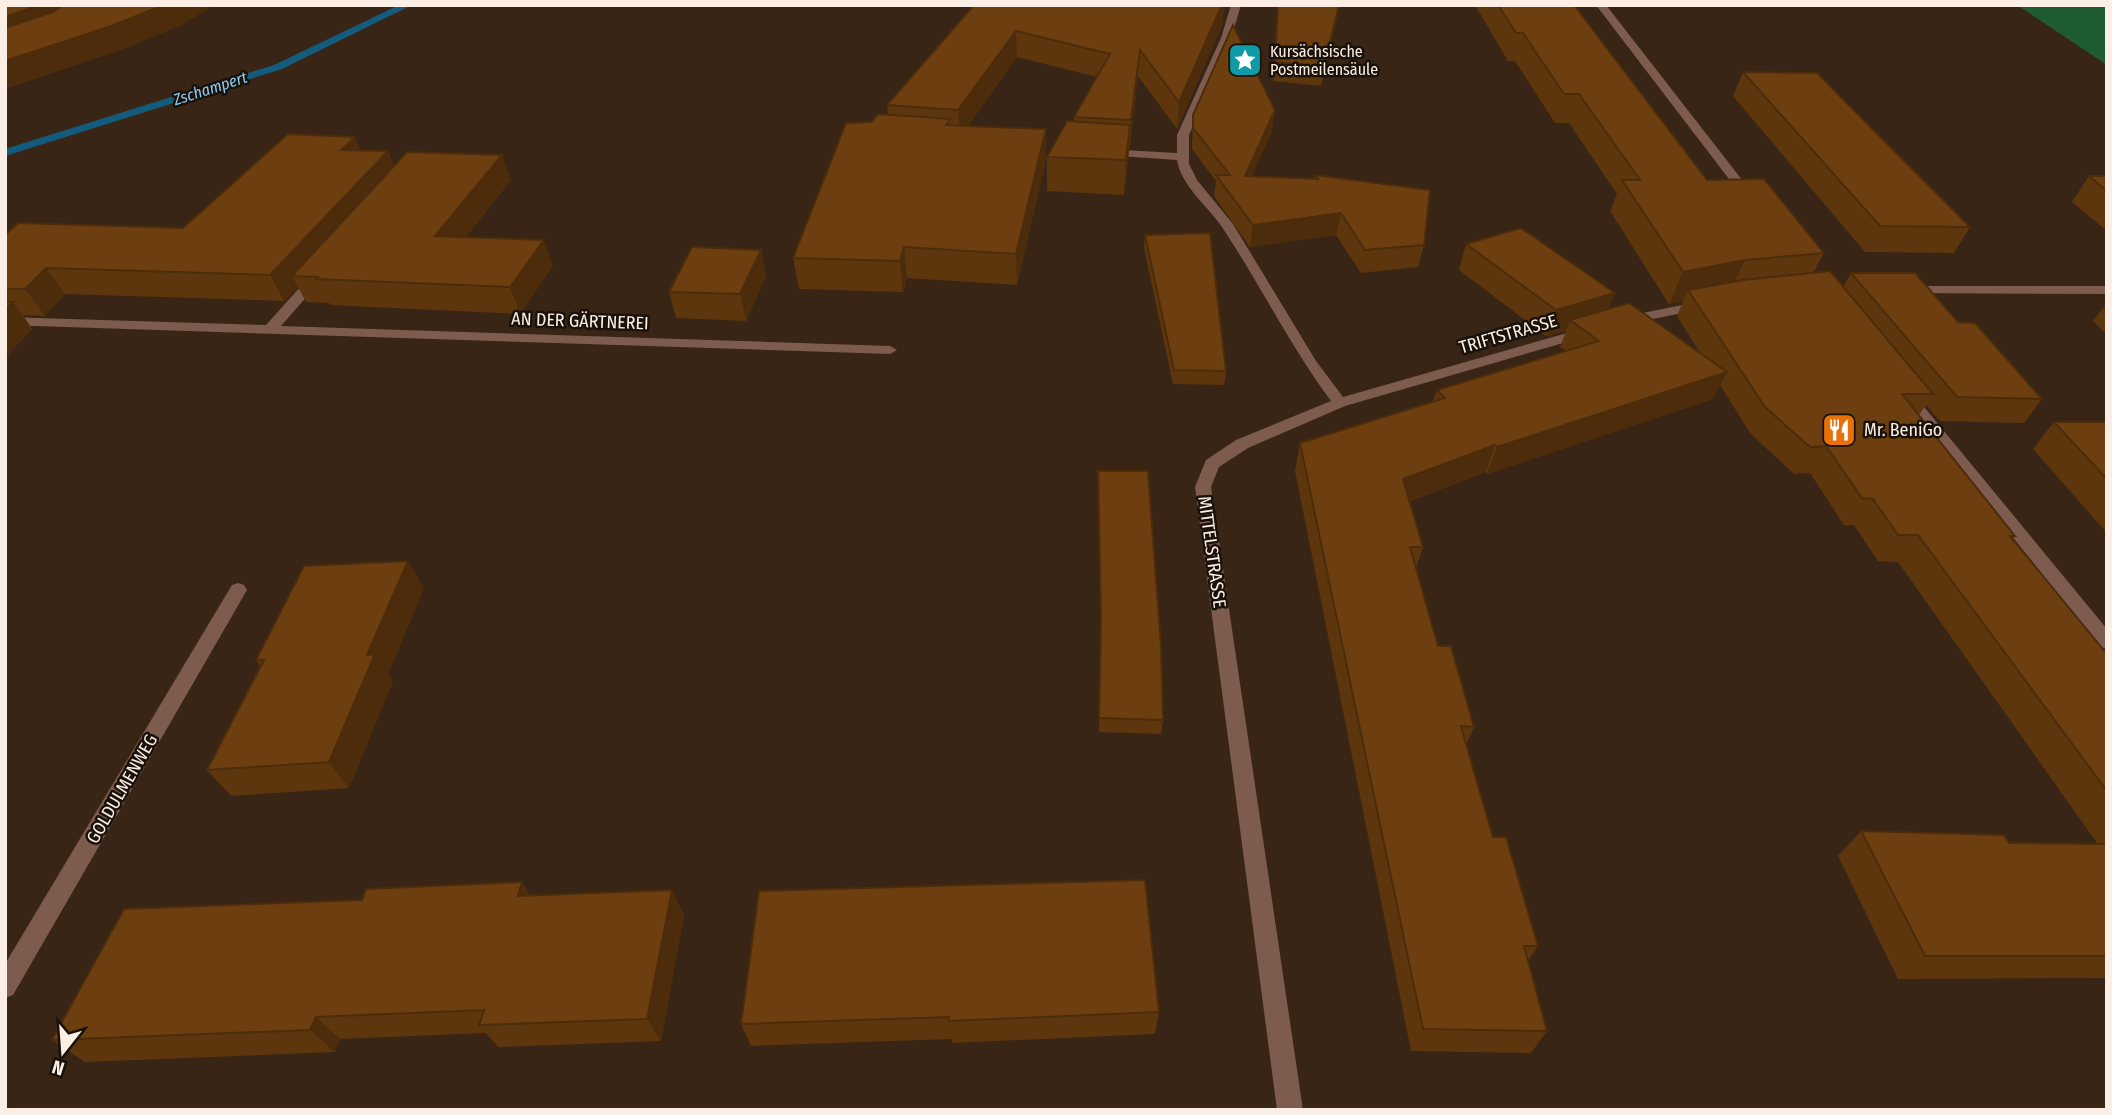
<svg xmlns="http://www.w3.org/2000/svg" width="2112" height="1115" font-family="'Fira Sans Condensed',sans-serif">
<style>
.green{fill:#1e5b30}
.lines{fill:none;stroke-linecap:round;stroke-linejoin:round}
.stream{fill:#135c7e;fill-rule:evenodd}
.minor{fill:#7d5c4f;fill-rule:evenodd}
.wall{fill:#5e360e}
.shaded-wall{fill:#4c2c0b}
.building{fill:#6d3f10;stroke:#4c2c0b;stroke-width:2}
.labels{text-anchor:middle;stroke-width:5;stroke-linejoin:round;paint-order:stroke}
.far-poi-label{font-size:16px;fill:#fbeee4;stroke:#19110a;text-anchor:start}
.far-water-label{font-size:16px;font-style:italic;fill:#8ecef3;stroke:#19110a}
.street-label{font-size:18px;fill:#fbeee4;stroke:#19110a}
.poi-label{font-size:18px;fill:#fbeee4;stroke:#19110a;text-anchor:start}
</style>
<rect width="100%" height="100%" fill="#382516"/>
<!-- green -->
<path class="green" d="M 2017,5 L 2107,5 L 2107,65 Z"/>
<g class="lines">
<!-- stream -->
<path class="stream" d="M 399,5 L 412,5 L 282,69 L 5,156 L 5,149 L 274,65 Z"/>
<!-- minor -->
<g class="minor">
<path d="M 1231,5 L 1241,5 L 1231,38 L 1189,135 L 1189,164 L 1197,180 L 1233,224 L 1316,361 L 1343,397 L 1581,329 L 1591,329 L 1593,332 L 1591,335 L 1345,406 L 1248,448 L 1219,467 L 1211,487 L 1303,1110 L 1277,1110 L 1195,487 L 1206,460 L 1236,440 L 1331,401 C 1290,346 1260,284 1222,227 C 1208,206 1181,186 1177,160 L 1105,155 L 1099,152 L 1105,149 L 1177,153 L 1177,135 L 1221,38 Z"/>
<path d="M 1596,5 L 1606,5 L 1753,194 L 1753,200 L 1745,200 Z"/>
<path d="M 316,274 L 323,278 L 281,326 L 890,346 L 897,350 L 890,354 L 5,325 L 5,317 L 266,325 L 311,275 Z"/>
<path d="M 1907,286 L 2107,286 L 2107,294 L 1902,293 L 1902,287 Z"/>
<path d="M 1702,301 L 1707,302 L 1707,308 L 1623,325 L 1616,321 L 1623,317 Z"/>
<path d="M 1906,389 L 1911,391 L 2107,629 L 2107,649 L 2100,647 L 1901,397 L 1898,394 Z"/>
<path d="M 238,583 L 244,585 L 247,590 L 13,995 L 5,998 L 5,964 L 232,585 Z"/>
</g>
</g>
<!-- wall -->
<g class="wall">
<path d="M 974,5 L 1224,5 L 1222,25 L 1177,129 L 1138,76 L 1124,195 L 1047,191 L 1047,157 L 1074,122 L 1074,117 L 1097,77 L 1017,57 L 968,126 L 1046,159 L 1017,285 L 907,278 L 903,292 L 799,289 L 793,258 L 888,115 L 887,105 Z"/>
<path d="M 1277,5 L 1340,5 L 1321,86 L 1273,81 Z"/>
<path d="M 1475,5 L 1574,5 L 1707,180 L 1824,253 L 1813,273 L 1843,287 L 1851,273 L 1958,322 L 2042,399 L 2024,423 L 1940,421 L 1926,405 L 1919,415 L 2015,536 L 2013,540 L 2107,654 L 2107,978 L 1898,979 L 1838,856 L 1861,831 L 2009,843 L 2097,843 L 1898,562 L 1878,561 L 1854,525 L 1844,525 L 1810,473 L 1794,474 L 1751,434 L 1720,385 L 1713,399 L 1487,474 L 1486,472 L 1410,501 L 1423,547 L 1416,569 L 1438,646 L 1474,727 L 1466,745 L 1493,837 L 1538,946 L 1528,961 L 1547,1031 L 1531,1053 L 1411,1051 L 1295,471 L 1300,443 L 1433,401 L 1437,390 L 1566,351 L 1560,347 L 1566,331 L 1546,336 L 1459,270 L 1466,244 L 1615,293 L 1608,309 L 1700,353 L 1677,316 L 1683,301 L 1669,304 L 1610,211 L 1617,194 L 1569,123 L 1555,123 L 1515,61 L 1508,61 Z"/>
<path d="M 1743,72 L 1970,227 L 1954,253 L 1865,252 L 1733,96 Z"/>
<path d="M 1193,115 L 1272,131 L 1252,176 L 1314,179 L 1315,175 L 1424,245 L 1418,267 L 1361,273 L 1336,235 L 1250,247 L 1214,196 L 1216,181 L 1192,149 Z"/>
<path d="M 361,150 L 388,151 L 394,166 L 502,155 L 511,180 L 466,237 L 553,266 L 520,314 L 330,305 L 329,303 L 306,302 L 298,287 L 284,301 L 65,294 L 45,316 L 23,315 L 32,329 L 5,358 L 5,235 L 183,228 Z"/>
<path d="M 2089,176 L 2107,176 L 2107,231 L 2072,202 Z"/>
<path d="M 1145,235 L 1226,371 L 1224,385 L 1173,384 L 1144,248 Z"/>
<path d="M 761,250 L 766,276 L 746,321 L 676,318 L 669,292 Z"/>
<path d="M 2107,303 L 2107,335 L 2093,321 Z"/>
<path d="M 2054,422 L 2107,422 L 2107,533 L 2033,449 Z"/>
<path d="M 1098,471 L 1163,720 L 1161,734 L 1099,732 L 1101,637 Z"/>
<path d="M 424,588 L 388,674 L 393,681 L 349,788 L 231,796 L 207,770 L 260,666 L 256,660 Z"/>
<path d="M 672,890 L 684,915 L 661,1041 L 498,1047 L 486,1033 L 340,1039 L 335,1052 L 85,1062 L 52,1040 L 531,895 Z"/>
<path d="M 759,891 L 1159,1012 L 1155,1034 L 952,1043 L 952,1039 L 751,1046 L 741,1024 Z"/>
</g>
<!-- shaded-wall -->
<g class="shaded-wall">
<path d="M 39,5 L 78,5 L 5,45 L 5,17 Z"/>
<path d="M 164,5 L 214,5 L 182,25 L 124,49 L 5,89 L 5,61 Z"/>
<path d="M 1222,5 L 1224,5 L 1222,25 L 1177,129 L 1179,102 Z"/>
<path d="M 1339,5 L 1340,5 L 1321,86 L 1324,67 Z"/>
<path d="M 1016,31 L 1017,57 L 960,137 L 958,110 Z"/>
<path d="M 1140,50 L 1138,76 L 1130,147 L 1131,120 Z"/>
<path d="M 1275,110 L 1272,131 L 1242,198 L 1245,176 Z"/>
<path d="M 1130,125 L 1128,159 L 1124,195 L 1126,160 Z"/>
<path d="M 1046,129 L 1046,159 L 1017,285 L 1016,254 Z"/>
<path d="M 355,137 L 366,162 L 341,150 Z"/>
<path d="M 388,151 L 399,176 L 292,276 L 298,287 L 284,301 L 270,275 Z"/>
<path d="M 502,155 L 511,180 L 446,262 L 435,236 Z"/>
<path d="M 1341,213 L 1336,235 L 1250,247 L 1253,225 Z"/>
<path d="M 544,240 L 553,266 L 520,314 L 510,287 Z"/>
<path d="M 904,247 L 907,278 L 903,292 L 900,261 Z"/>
<path d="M 761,250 L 766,276 L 746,321 L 740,294 Z"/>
<path d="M 1745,260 L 1730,292 L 1688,290 L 1683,301 L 1669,304 L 1683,272 Z"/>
<path d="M 46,268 L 65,294 L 45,316 L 25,289 Z"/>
<path d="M 1615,293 L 1604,320 L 1570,320 L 1566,331 L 1546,336 L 1556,310 Z"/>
<path d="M 13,302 L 32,329 L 5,358 L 5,309 Z"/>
<path d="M 1727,372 L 1713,399 L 1487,474 L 1497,447 Z"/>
<path d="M 1495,445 L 1486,472 L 1395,506 L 1403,479 Z"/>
<path d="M 408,561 L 424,588 L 388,674 L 393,681 L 349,788 L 329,762 L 367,655 Z"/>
<path d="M 522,882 L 538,907 L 518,896 Z"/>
<path d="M 672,890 L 684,915 L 661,1041 L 647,1019 Z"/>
<path d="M 316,1017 L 340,1039 L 335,1052 L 310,1030 Z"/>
</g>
<!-- building -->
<g class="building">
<path d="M 5,5 L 39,5 L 5,17 Z"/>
<path d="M 64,5 L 164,5 L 111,26 L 5,61 L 5,28 L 53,12 Z"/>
<path d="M 974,5 L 1222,5 L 1179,102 L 1140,50 L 1131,120 L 1074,117 L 1110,54 L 1016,31 L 958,110 L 887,105 Z"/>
<path d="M 1278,5 L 1339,5 L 1324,67 L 1275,62 Z"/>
<path d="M 1498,5 L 1574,5 L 1707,180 L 1764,179 L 1824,253 L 1745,260 L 1683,272 L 1622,180 L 1640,180 L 1579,94 L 1564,94 L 1523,33 L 1516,33 Z"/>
<path d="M 1233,25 L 1275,110 L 1245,176 L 1318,179 L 1315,175 L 1430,190 L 1424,245 L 1365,250 L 1341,213 L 1253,225 L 1216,175 L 1230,175 L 1193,128 L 1193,115 Z"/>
<path d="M 1743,72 L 1817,73 L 1970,227 L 1880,226 Z"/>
<path d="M 878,114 L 950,119 L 946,125 L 1046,129 L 1016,254 L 904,247 L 900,261 L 793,258 L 846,123 L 872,122 Z"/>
<path d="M 1067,121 L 1130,125 L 1126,160 L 1047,157 Z"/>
<path d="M 288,134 L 355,137 L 341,150 L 388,151 L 270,275 L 46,268 L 25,289 L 5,289 L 5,235 L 18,223 L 183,228 Z"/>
<path d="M 407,152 L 502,155 L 435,236 L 544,240 L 510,287 L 316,279 L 318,277 L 292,276 Z"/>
<path d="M 2089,176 L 2107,176 L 2107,191 Z"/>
<path d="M 1521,228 L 1615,293 L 1556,310 L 1466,244 Z"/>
<path d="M 1210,233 L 1226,371 L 1174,370 L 1145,235 Z"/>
<path d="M 692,247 L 761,250 L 740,294 L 669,292 Z"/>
<path d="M 1830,271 L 1933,394 L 1902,394 L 2015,536 L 2010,536 L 2107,654 L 2107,791 L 1918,535 L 1898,535 L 1873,499 L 1862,498 L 1826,446 L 1810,447 L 1765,407 L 1688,290 L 1743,280 Z"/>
<path d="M 1851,273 L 1915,273 L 1958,322 L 1975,323 L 2042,399 L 1957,397 Z"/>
<path d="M 5,302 L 13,302 L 5,309 Z"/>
<path d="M 1629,303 L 1727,372 L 1497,447 L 1495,445 L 1403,479 L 1423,547 L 1410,547 L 1438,646 L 1451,646 L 1474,727 L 1461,726 L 1478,786 L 1493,837 L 1506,837 L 1538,946 L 1524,946 L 1547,1031 L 1423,1029 L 1300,443 L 1445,398 L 1437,390 L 1599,341 L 1570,320 Z"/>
<path d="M 2054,422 L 2107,422 L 2107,479 Z"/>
<path d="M 1098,471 L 1148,471 L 1161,646 L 1163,720 L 1099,718 L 1101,623 Z"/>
<path d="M 408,561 L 367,655 L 375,654 L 329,762 L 207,770 L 264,660 L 256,660 L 304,566 Z"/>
<path d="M 1861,831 L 2004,835 L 2009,843 L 2107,844 L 2107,956 L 1925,956 Z"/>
<path d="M 1145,880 L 1159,1012 L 949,1021 L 949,1017 L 741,1024 L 759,891 Z"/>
<path d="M 522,882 L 518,896 L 672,890 L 647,1019 L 479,1025 L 484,1010 L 316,1017 L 310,1030 L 52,1040 L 124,909 L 362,900 L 366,889 Z"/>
</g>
<!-- icons -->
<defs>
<g id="sight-square" transform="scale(1.75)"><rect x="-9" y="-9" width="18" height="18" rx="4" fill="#0f9aa8" stroke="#19110a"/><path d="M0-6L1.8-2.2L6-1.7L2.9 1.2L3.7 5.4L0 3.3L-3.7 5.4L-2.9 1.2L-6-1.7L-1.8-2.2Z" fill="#fff"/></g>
<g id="restaurant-square" transform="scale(1.75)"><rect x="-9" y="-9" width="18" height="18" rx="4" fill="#e8710a" stroke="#19110a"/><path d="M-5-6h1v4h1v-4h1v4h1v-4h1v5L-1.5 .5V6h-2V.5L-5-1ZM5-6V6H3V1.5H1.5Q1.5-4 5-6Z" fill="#fff"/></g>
</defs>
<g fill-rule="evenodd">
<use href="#sight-square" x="1245" y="60"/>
<use href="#restaurant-square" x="1839" y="430"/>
</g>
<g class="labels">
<!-- far-poi labels -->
<g class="far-poi-label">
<text x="1270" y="57">Kursächsische<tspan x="1270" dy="18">Postmeilensäule</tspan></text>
</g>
<!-- far-water labels -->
<g class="far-water-label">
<text transform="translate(210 88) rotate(-18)" y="6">Zschampert</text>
</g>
<!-- street labels -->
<g class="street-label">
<text transform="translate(580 321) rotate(2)" y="6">AN DER GÄRTNEREI</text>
<text transform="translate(1508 334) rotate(-16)" y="6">TRIFTSTRASSE</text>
<text transform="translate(1212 552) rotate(82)" y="6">MITTELSTRASSE</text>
<text transform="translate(122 789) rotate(-60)" y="6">GOLDULMENWEG</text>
</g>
<!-- poi labels -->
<g class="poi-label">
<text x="1864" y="436">Mr. BeniGo</text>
</g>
</g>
<!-- border -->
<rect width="2112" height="1115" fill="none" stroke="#fbeee4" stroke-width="14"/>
<!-- north arrow -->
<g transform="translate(63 1052) rotate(197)" stroke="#19110a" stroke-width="5" paint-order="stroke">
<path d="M0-5L12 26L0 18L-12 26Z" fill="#fbeee4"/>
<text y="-10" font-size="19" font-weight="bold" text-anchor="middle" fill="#fbeee4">N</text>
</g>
</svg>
